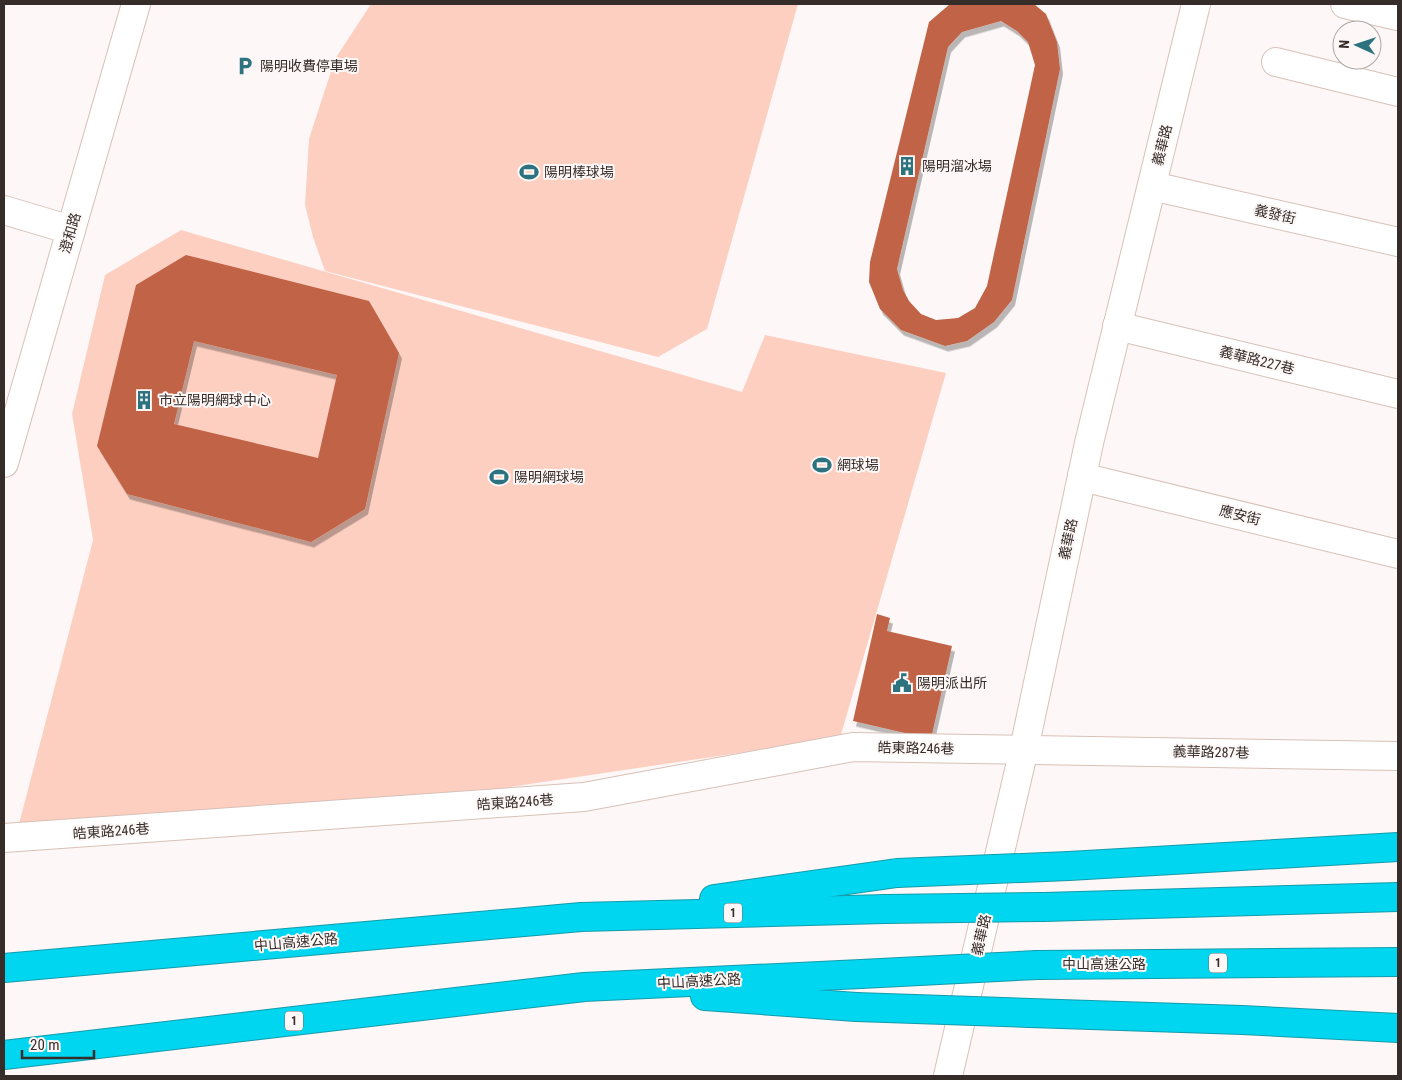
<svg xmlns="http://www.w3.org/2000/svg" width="1402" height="1080" font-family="'Roboto Condensed','Noto Sans TC',sans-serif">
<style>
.green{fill:#fdcfc1}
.building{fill:#c06346;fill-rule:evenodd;filter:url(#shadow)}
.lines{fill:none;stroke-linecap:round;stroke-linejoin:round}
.minor-casing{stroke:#d8c0b8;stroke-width:30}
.highway-casing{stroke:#139bab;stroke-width:30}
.minor{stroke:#fff;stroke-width:28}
.highway{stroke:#00d6f0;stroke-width:28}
.highway-bridge-casing{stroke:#139bab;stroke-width:30;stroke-linecap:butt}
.highway-bridge{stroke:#00d6f0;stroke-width:28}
.labels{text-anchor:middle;stroke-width:4;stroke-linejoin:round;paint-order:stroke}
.shield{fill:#fdf8f7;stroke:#726a68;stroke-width:1}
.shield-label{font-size:12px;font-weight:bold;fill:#362d2a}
.poi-label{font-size:14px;fill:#362d2a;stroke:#fdf8f7;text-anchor:start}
.street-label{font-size:14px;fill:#362d2a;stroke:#fdf8f7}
</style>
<defs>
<filter id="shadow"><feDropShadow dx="3" dy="5.5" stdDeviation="0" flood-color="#0004"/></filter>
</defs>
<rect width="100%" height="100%" fill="#fdf8f7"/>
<!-- green -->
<g class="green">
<path d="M 371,4 L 798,4 L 707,329 L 658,357 L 325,271 L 313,237 L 305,205 L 309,139 L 335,59 Z"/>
<path d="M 181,230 L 742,392 L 765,335 L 946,373 L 840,738 L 429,799 L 19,824 L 93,540 L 72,414 L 105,275 Z"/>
</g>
<!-- building -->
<g class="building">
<path d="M 950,4 L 1034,4 L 1046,14 L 1057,42 L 1060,69 L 1012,300 L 994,322 L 967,341 L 945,346 L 901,330 L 880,309 L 869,282 L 870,262 L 929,22 ZM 1001,21 L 1017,31 L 1028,42 L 1035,65 L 987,286 L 975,308 L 958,318 L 936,320 L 921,314 L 909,301 L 903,290 L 897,269 L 948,47 L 962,32 Z"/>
<path d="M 186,255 L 369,301 L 399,353 L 365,509 L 311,542 L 127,494 L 97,446 L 136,285 ZM 194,341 L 337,375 L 318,458 L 174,424 Z"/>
<path d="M 877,614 L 890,618 L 887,631 L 952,646 L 931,739 L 853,721 Z"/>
</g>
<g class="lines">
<!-- minor casing -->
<g class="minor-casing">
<g id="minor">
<path d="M 1345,4 L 1398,16"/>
<path d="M 1276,62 L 1398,92"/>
<path d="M 1152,186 L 1398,242"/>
<path d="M 4,210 L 71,230"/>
<path d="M 1117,326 L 1398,394"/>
<path d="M 4,463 L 136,4"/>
<path d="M 1082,477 L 1398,554"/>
<path d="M 4,838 L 584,797 L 853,747 L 1398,756"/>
<path d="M 948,1076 L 1024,749 L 1089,443 L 1196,4"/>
</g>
</g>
<!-- highway casing -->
<g class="highway-casing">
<g id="highway">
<path d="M 1069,866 L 1398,847"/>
<path d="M 714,899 L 897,873"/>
<path d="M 1044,907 L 1398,897"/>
<path d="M 1037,965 L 1398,962"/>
<path d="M 4,968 L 581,917 L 885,909"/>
<path d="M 705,996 L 856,1007"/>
<path d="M 1030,1013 L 1242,1020 L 1398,1028"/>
<path d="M 4,1055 L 584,987 L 861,974"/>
</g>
</g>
<!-- minor -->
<use href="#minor" class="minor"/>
<!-- highway -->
<use href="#highway" class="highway"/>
<!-- highway-bridge casing -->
<g class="highway-bridge-casing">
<g id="highway-bridge">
<path d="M 897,873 L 1069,866"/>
<path d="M 885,909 L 1044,907"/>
<path d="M 861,974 L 1037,965"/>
<path d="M 856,1007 L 1030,1013"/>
</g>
</g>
<!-- highway-bridge -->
<use href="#highway-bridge" class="highway-bridge"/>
</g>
<!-- icons -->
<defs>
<g id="parking-bare" transform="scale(1.5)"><path d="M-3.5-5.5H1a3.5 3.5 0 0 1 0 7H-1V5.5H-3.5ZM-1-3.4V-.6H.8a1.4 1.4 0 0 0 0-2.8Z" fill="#2c737f" stroke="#fdf8f7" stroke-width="2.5" paint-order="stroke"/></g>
<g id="building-bare" transform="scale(1.5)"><path d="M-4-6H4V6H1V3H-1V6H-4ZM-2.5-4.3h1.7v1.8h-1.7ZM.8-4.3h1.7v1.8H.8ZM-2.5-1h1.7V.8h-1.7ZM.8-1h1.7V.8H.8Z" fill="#2c737f" stroke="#fdf8f7" stroke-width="2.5" paint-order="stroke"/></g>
<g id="stadium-bare" transform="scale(1.5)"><path d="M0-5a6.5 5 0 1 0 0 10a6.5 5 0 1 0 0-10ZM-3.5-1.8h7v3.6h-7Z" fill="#2c737f" stroke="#fdf8f7" stroke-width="2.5" paint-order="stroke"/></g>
<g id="civic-bare" transform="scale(1.5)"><path d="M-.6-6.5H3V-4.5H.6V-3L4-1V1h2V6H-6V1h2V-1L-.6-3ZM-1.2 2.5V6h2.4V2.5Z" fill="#2c737f" stroke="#fdf8f7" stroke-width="2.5" paint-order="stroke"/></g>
</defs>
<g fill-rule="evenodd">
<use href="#parking-bare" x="245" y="66"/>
<use href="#building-bare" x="907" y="166"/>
<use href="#stadium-bare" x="529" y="172"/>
<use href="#building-bare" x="144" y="400"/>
<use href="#stadium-bare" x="822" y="465"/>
<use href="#stadium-bare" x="499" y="477"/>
<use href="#civic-bare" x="902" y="683"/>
</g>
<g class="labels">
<!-- shield labels -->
<g class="shield">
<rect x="724" y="903.5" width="18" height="19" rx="4"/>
<rect x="1209" y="953.5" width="18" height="19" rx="4"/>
<rect x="285" y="1011.5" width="18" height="19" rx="4"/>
</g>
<g class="shield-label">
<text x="733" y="917">1</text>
<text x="1218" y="967">1</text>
<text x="294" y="1025">1</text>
</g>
<!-- poi labels -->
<g class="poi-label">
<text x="260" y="71">陽明收費停車場</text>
<text x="922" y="171">陽明溜冰場</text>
<text x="544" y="177">陽明棒球場</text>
<text x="159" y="405">市立陽明網球中心</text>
<text x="837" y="470">網球場</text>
<text x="514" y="482">陽明網球場</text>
<text x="917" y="688">陽明派出所</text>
</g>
<!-- street labels -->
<g class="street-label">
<text transform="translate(1162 145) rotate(-76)" y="5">義華路</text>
<text transform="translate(1275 214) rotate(13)" y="5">義發街</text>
<text transform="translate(70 233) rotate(-74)" y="5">澄和路</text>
<text transform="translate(1257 360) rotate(14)" y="5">義華路227巷</text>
<text transform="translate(1240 515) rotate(14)" y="5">應安街</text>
<text transform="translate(1068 539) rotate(-78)" y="5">義華路</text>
<text transform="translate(916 748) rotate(1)" y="5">皓東路246巷</text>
<text transform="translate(1211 752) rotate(1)" y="5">義華路287巷</text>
<text transform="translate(515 802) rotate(-4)" y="5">皓東路246巷</text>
<text transform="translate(111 831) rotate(-4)" y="5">皓東路246巷</text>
<text transform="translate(981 935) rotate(-77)" y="5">義華路</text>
<text transform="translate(296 942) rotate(-5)" y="5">中山高速公路</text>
<text x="1104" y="969">中山高速公路</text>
<text transform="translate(699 981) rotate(-3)" y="5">中山高速公路</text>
</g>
</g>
<!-- border -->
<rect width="1402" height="1080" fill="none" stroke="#362d2a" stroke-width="10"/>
<!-- north arrow -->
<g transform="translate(1357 45) rotate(273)"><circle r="24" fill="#fdf8f7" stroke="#ada7a5"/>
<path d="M0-4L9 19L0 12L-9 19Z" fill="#2c737f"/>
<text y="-8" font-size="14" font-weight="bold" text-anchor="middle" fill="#362d2a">N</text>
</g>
<!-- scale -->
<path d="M22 1050v8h72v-8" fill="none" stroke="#362d2a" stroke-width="2.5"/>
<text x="30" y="1050" font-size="15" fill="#362d2a" stroke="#fdf8f7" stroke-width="4" paint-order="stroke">20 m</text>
</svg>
